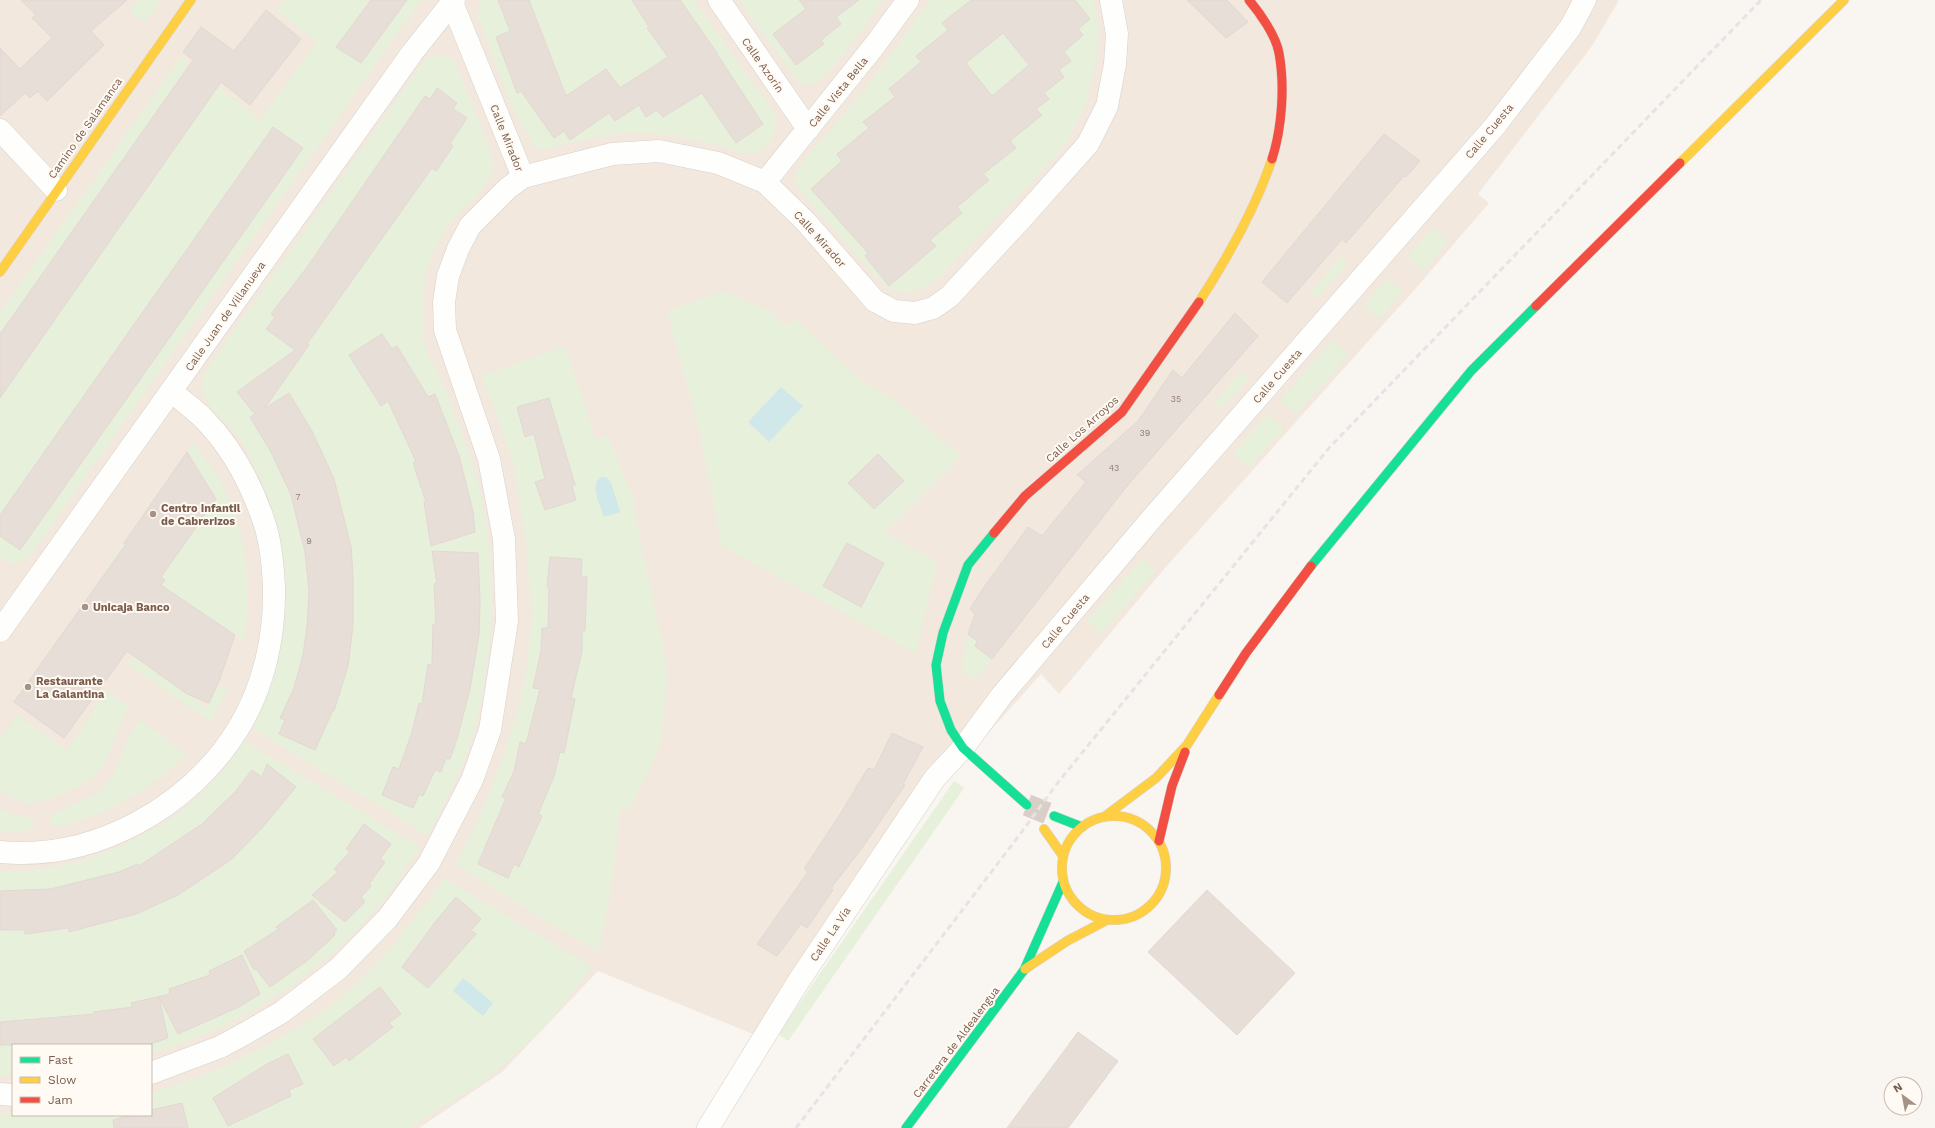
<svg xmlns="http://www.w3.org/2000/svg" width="1935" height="1128" font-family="'Work Sans',sans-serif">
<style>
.residential{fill:#f2e8de;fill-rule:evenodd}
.green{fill:#e7f0db;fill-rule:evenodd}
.water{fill:#d0e8ea}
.building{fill:#e6ded7;stroke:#e2d8d2;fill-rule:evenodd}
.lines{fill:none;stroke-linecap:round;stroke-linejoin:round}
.secondary-tunnel{stroke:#d9cfc7;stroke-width:22;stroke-dasharray:22 11;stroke-linecap:butt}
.street-casing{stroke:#d7d1cb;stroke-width:23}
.fast-casing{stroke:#d9d2cb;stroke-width:10}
.slow-casing{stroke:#d9d2cb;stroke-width:10}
.jam-casing{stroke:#d9d2cb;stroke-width:10}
.street{stroke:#fefefd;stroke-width:22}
.fast{stroke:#16e098;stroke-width:9}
.slow{stroke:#ffcf43;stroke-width:9}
.jam{stroke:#f24e42;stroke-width:9}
.rail{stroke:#e6e3e7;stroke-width:3;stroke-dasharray:6 4;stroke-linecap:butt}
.poi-dot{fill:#a69286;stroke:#fffaf3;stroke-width:1.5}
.labels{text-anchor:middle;stroke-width:4;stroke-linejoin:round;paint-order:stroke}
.number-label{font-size:9px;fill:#977e72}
.street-label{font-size:11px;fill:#7a5c4d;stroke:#fffaf3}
.poi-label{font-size:11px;font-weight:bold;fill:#7a5c4d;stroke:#fffaf3;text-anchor:start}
</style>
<rect width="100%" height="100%" fill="#f9f5f0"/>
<!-- residential -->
<path class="residential" d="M 0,0 L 1619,0 L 1592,46 L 1478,194 L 1489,203 L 1416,288 L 1165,568 L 1059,694 L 1041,674 L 950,776 L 770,1041 L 598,971 L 502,1072 L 419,1128 L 0,1128 ZM 13,1045 L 151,1045 L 151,1115 L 13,1115 Z"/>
<!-- green -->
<g class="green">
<path d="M 139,0 L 161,0 L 145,23 L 129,11 Z"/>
<path d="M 284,0 L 421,0 L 30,556 C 21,564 11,566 0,558 L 0,536 L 20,550 L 65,485 L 35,465 L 0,515 L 0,397 L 39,341 L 10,321 L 0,334 L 0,312 L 181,57 L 260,120 L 317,42 L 276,10 ZM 181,77 L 211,97 L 173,152 L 143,132 ZM 273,127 L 303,148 L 258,212 L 228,192 ZM 129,152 L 158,173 L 113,236 L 84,216 ZM 213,212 L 243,232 L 198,296 L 169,276 ZM 69,236 L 99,257 L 54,321 L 25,300 ZM 155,296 L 184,316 L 139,380 L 110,360 ZM 95,380 L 124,401 L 80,465 L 50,444 Z"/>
<path d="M 481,0 L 694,0 L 776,115 C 777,132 771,148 753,153 C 742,156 734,150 724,147 C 704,141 682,136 661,134 C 621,129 579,141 541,150 L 536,149 L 515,114 L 478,17 Z"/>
<path d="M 739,0 L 883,0 C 870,17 830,79 812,84 C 804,86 799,81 794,76 Z"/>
<path d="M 930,0 L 1093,0 L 1099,28 L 1097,55 L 1085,106 L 1067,142 L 1035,178 L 936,281 C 915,292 905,298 883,285 L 800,191 L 795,181 L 796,173 L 806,157 L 831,130 L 883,66 Z"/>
<path d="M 441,55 L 450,58 L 455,62 L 492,155 C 498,189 465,201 448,226 C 434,245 423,274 423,297 C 423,311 422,327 424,341 C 427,355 439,374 445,388 C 454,410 462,433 470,456 C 494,531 498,602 485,679 C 481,703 477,728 468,750 C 457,780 442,808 428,836 L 253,729 C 297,638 298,555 253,464 C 248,454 242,441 235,432 C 218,411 195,404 205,372 L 423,62 L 430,56 Z"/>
<path d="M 1433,228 L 1449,241 L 1423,271 L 1407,257 Z"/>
<path d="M 1341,256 L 1348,263 L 1318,298 L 1311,292 Z"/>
<path d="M 1387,279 L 1403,292 L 1380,319 L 1363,305 Z"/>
<path d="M 723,291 L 768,310 L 784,325 L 797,320 L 865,384 L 893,398 L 961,456 L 884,533 L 937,561 L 916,653 L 722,546 L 700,434 L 667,311 Z"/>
<path d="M 1332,340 L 1349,355 L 1296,414 L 1280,401 Z"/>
<path d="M 565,346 L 596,439 L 607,435 L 635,501 L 636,520 L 668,671 L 660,746 L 630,810 L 621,807 L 611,888 L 599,952 L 549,923 L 455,864 L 480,817 L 500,765 L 517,713 L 528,659 L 532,609 L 525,535 L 514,465 L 498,418 L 481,376 Z"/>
<path d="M 1242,371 L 1250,377 L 1221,409 L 1213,403 Z"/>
<path d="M 1268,413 L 1284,429 L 1248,468 L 1233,454 Z"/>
<path d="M 193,442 C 203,456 215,470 223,485 C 247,538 252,584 244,641 L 161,585 L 165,580 L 158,574 L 157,604 L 107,568 L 124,543 L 166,571 L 216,500 L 187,452 Z"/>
<path d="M 1142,559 L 1156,571 L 1102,633 L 1086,621 Z"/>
<path d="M 968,634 L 977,641 L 975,646 L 992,659 L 974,680 L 961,671 Z"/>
<path d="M 134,656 L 207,708 L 217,685 L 228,690 L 211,722 L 127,664 Z"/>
<path d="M 107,691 L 130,707 C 117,726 113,747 103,766 C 94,782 49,803 30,803 C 20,803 7,796 0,790 L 0,736 L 4,735 L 17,715 L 67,750 Z"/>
<path d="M 142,720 L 186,755 C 146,792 112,812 60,827 L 52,824 L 49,819 C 57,808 86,802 100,791 C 124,771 119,738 142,720 Z"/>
<path d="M 244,741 L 420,847 C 411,859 403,873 395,885 C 336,966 246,1025 151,1054 L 151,1045 L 13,1045 L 13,1075 L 0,1075 L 0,871 C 67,876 152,840 200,795 C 217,779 231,760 244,741 Z"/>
<path d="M 954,781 L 964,788 L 788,1041 L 778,1034 Z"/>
<path d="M 0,809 L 19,816 L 31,817 L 34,822 C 30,837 13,831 0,831 Z"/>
<path d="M 444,878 L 592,967 L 546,1026 L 487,1079 L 409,1128 L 0,1128 L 0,1113 L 13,1113 L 13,1115 L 151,1115 L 151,1093 C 232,1068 317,1027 376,964 C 401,937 423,908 444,878 Z"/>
</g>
<!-- water -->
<g class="water">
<path d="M 781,387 L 803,406 L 769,442 L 748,422 Z"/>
<path d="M 601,477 L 606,477 L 611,482 L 620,512 L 604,517 C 600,504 589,486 601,477 Z"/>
<path d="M 463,978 L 493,1003 L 483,1016 L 453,991 Z"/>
</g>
<!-- building -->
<g class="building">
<path d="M 21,0 L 127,0 L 91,31 L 104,45 L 47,101 L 38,91 L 30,98 L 25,93 L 0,116 L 0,48 L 20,69 L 52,38 L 32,18 L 36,15 Z"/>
<path d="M 371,0 L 407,0 L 361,63 L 336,47 Z"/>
<path d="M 498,0 L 529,0 L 566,96 L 606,69 L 620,88 L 668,57 L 647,28 L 649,27 L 632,0 L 680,0 L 718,54 L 717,54 L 763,124 L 736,143 L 702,93 L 663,117 L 657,110 L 646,117 L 639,105 L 615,121 L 609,113 L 570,140 L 564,131 L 554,138 L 521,91 L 517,93 L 496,37 L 510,31 Z"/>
<path d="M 799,0 L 859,0 L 836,17 L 841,24 L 821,40 L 824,44 L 796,65 L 773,34 L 806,9 Z"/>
<path d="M 971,0 L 1075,0 L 1090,19 L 1078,29 L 1083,35 L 1064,52 L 1071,61 L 1059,70 L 1064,77 L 1044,93 L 1049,99 L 1036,109 L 1042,115 L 1010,141 L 1016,148 L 983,174 L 989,180 L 957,207 L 962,213 L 930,240 L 936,246 L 889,286 L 865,256 L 868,253 L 811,189 L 842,161 L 837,154 L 869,128 L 863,122 L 895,97 L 889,89 L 921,62 L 916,56 L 948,30 L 942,23 ZM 1003,33 L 1029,65 L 992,96 L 966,63 Z"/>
<path d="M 1187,0 L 1227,0 L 1248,22 L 1226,38 Z"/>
<path d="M 266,10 L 301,39 L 250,105 L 221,82 L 0,398 L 0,334 L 193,60 L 183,52 L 201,27 L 234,51 Z"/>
<path d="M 437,88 L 457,103 L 453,109 L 467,118 L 450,144 L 453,146 L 436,171 L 432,168 L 307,344 L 309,345 L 264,409 L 289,393 L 312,431 L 334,479 L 351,546 L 353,576 L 353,626 L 348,666 L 334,711 L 333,710 L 315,750 L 279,734 L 285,720 L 280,718 L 294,688 L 303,655 L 307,627 L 309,591 L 305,552 L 291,495 L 271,452 L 250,417 L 255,414 L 237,392 L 295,350 L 266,329 L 275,317 L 271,314 L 305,270 L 425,96 L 430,99 Z"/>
<path d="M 273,127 L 303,148 L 20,550 L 0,536 L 0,515 Z"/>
<path d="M 1384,134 L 1420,161 L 1406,177 L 1404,176 L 1346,243 L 1342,239 L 1287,303 L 1262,282 Z"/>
<path d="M 1235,313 L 1258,336 L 1127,486 L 992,659 L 975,646 L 977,641 L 968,634 L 975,614 L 970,609 L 982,590 L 1028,527 L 1042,536 L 1086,482 L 1077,475 L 1138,421 L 1173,370 L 1182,378 Z"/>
<path d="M 382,334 L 392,349 L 397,346 L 428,397 L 435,394 L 459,456 L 473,511 L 475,532 L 431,546 L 424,502 L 426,502 L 413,463 L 416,461 L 388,401 L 381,406 L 349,355 Z"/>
<path d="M 549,398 L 575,485 L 572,486 L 576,500 L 545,510 L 535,482 L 545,479 L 534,434 L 525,437 L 517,407 Z"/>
<path d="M 187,452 L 216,499 L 161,577 L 165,580 L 161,585 L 235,635 L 219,681 L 209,703 L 187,694 L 127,651 L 64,738 L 14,702 L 126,544 L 124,543 Z"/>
<path d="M 878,454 L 904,481 L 874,509 L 848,483 Z"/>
<path d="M 847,543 L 884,563 L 861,607 L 823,586 Z"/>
<path d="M 432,551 L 478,553 L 480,601 L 479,635 L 470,689 L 457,739 L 450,759 L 446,758 L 441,772 L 435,770 L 423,796 L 419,794 L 413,808 L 382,795 L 393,767 L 399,769 L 412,732 L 419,703 L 422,704 L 428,664 L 432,665 L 433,624 L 436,624 L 434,584 L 437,583 Z"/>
<path d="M 550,557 L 582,559 L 581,576 L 587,577 L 585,631 L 582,630 L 582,651 L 571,698 L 575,699 L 564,753 L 560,752 L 554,776 L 538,814 L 542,816 L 519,867 L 514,864 L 508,878 L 478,864 L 506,798 L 502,797 L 514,771 L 520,742 L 526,744 L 540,689 L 533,688 L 541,651 L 542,628 L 548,628 L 549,588 L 547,587 Z"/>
<path d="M 892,733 L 923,747 L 903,784 L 905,785 L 862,848 L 831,888 L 833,890 L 807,928 L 801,924 L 777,956 L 757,944 L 808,872 L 804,869 L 839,816 L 868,768 L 874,770 Z"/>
<path d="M 267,764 L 296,787 L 262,828 L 232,859 L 178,895 L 136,914 L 69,932 L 68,928 L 25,934 L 25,930 L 0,930 L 0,891 L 50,889 L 119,872 L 137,864 L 139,866 L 202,824 L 234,793 L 252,770 L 262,777 Z"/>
<path d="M 364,824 L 391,844 L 380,859 L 385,862 L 369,884 L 371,886 L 361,897 L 365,902 L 345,922 L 312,895 L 338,872 L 334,869 L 350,852 L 346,849 Z"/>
<path d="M 1207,890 L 1295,973 L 1237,1035 L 1148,952 Z"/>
<path d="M 456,897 L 481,919 L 471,930 L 476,934 L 428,988 L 402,967 L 436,921 Z"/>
<path d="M 313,900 L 337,930 L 334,933 L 335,935 L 308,960 L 270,987 L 256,969 L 254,970 L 244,951 L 279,929 L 276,927 Z"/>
<path d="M 242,955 L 260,994 L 239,1007 L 178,1034 L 159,997 L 168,1038 L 147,1045 L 0,1045 L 0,1022 L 95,1014 L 94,1012 L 133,1007 L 131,1003 L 170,994 L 169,989 L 210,975 L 209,971 Z"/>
<path d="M 380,987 L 401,1014 L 389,1023 L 393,1027 L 349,1061 L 346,1057 L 334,1066 L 313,1039 Z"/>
<path d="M 1078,1032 L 1118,1061 L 1068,1128 L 1007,1128 Z"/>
<path d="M 288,1054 L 303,1084 L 289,1090 L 291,1096 L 228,1126 L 213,1098 L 267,1064 Z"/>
<path d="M 182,1103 L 188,1128 L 114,1128 L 113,1120 L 132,1115 L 151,1115 L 151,1110 Z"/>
</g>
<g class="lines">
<!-- secondary-tunnel -->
<path class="secondary-tunnel" d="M 1027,805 L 1054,816"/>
<!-- street casing -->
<g class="street-casing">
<g id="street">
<path d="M 451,0 L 523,177"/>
<path d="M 719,0 L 808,129"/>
<path d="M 0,130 L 56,190"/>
<path d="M 765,182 L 875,45 L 908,0"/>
<path d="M 0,631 L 412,53 L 454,0"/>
<path d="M 0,852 C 94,861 189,808 238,729 C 264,687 275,636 274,587 C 273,566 271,544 265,525 C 252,485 231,446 202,417 C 192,408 181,400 172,391"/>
<path d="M 151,1073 L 220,1047 L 246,1033 L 282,1012 L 338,969 L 387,919 L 429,863 L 472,780 L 490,730 L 507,621 L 504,539 L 489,459 L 445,330 L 444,302 L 448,276 L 458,249 L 470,226 L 508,188 L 523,177 L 612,154 L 659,151 L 718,163 L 765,182 L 806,222 L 875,301 L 894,311 L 915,313 L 933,308 L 949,297 L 1023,217 L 1088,144 L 1107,106 L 1115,64 L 1117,34 L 1111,0"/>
<path d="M 0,1094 L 13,1095"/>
<path d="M 708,1128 L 798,982 L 935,778 L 963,748 L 1002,695 L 1153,517 L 1495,126 L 1570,28 L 1585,0"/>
</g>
</g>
<!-- fast casing -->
<g class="fast-casing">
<g id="fast">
<path d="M 994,533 L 968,565 L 943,633 L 936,665 L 940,701 L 951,730 L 963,748 L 1027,805"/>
<path d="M 1311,566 L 1471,371 L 1536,306"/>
<path d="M 1054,816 L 1082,827"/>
<path d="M 906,1128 L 1024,970 L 1063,882"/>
</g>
</g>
<!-- slow casing -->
<g class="slow-casing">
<g id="slow">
<path d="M 1680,163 L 1844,0"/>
<path d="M 0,272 L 191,0"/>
<path d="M 1199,302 C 1228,257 1255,210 1272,159"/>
<circle cx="1114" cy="868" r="52"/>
<path d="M 1104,817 L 1156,778 L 1187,745 L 1219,695"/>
<path d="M 1044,829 L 1063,856"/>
<path d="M 1025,969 L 1067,941 L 1107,920"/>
</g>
</g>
<!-- jam casing -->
<g class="jam-casing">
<g id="jam">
<path d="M 1249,0 C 1260,13 1276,36 1279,53 C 1285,86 1282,128 1272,159"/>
<path d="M 1536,306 L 1680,163"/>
<path d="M 994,533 L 1025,496 L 1122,412 L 1199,302"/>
<path d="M 1219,695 L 1246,653 L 1311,566"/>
<path d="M 1159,841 L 1172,786 L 1185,752"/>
</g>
</g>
<!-- street -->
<use href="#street" class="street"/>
<!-- fast -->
<use href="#fast" class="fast"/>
<!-- slow -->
<use href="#slow" class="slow"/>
<!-- jam -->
<use href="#jam" class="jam"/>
<!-- rail -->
<path class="rail" d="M 796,1128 L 1018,837 L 1056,785 L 1329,448 L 1761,0"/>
</g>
<!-- markers -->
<g class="poi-dot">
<circle cx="153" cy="514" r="4"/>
<circle cx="85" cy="607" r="4"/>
<circle cx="28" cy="687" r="4"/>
</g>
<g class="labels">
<!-- number labels -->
<g class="number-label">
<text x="1176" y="402">35</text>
<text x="1145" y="436">39</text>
<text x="1114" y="471">43</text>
<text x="298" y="500">7</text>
<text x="309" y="544">9</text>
</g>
<!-- street labels -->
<g class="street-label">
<text transform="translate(763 65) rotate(55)" y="4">Calle Azorín</text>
<text transform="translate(838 92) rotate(-51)" y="4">Calle Vista Bella</text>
<text transform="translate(85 128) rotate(-55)" y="4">Camino de Salamanca</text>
<text transform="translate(1489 131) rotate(-50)" y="4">Calle Cuesta</text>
<text transform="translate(507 138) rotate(68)" y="4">Calle Mirador</text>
<text transform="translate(820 239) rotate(48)" y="4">Calle Mirador</text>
<text transform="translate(225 316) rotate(-55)" y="4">Calle Juan de Villanueva</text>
<text transform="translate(1277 376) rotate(-49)" y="4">Calle Cuesta</text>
<text transform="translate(1082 429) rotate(-42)" y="4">Calle Los Arroyos</text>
<text transform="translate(1065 621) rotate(-50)" y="4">Calle Cuesta</text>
<text transform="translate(830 934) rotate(-56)" y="4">Calle La Vía</text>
<text transform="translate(956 1042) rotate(-53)" y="4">Carretera de Aldealengua</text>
</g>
<!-- poi labels -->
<g class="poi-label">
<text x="161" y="512">Centro Infantil<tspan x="161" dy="13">de Cabrerizos</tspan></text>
<text x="93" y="611">Unicaja Banco</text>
<text x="36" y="685">Restaurante<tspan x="36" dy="13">La Galantina</tspan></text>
</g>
</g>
<!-- legend -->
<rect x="12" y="1044" width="140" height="72" fill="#fffaf3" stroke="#cabbb1"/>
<rect x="20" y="1057" width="20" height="6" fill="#16e098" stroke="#cabbb1"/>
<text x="48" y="1064" font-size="12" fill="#7a5c4d">Fast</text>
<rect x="20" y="1077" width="20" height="6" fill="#ffcf43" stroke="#cabbb1"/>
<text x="48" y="1084" font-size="12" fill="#7a5c4d">Slow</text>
<rect x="20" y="1097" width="20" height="6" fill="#f24e42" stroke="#cabbb1"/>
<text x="48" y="1104" font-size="12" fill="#7a5c4d">Jam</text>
<!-- north arrow -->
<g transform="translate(1903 1096) rotate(328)"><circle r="19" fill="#fffaf3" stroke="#cabbb1"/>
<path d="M0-3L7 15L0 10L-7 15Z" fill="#a69286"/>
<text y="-6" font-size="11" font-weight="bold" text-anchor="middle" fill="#7a5c4d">N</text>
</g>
</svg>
